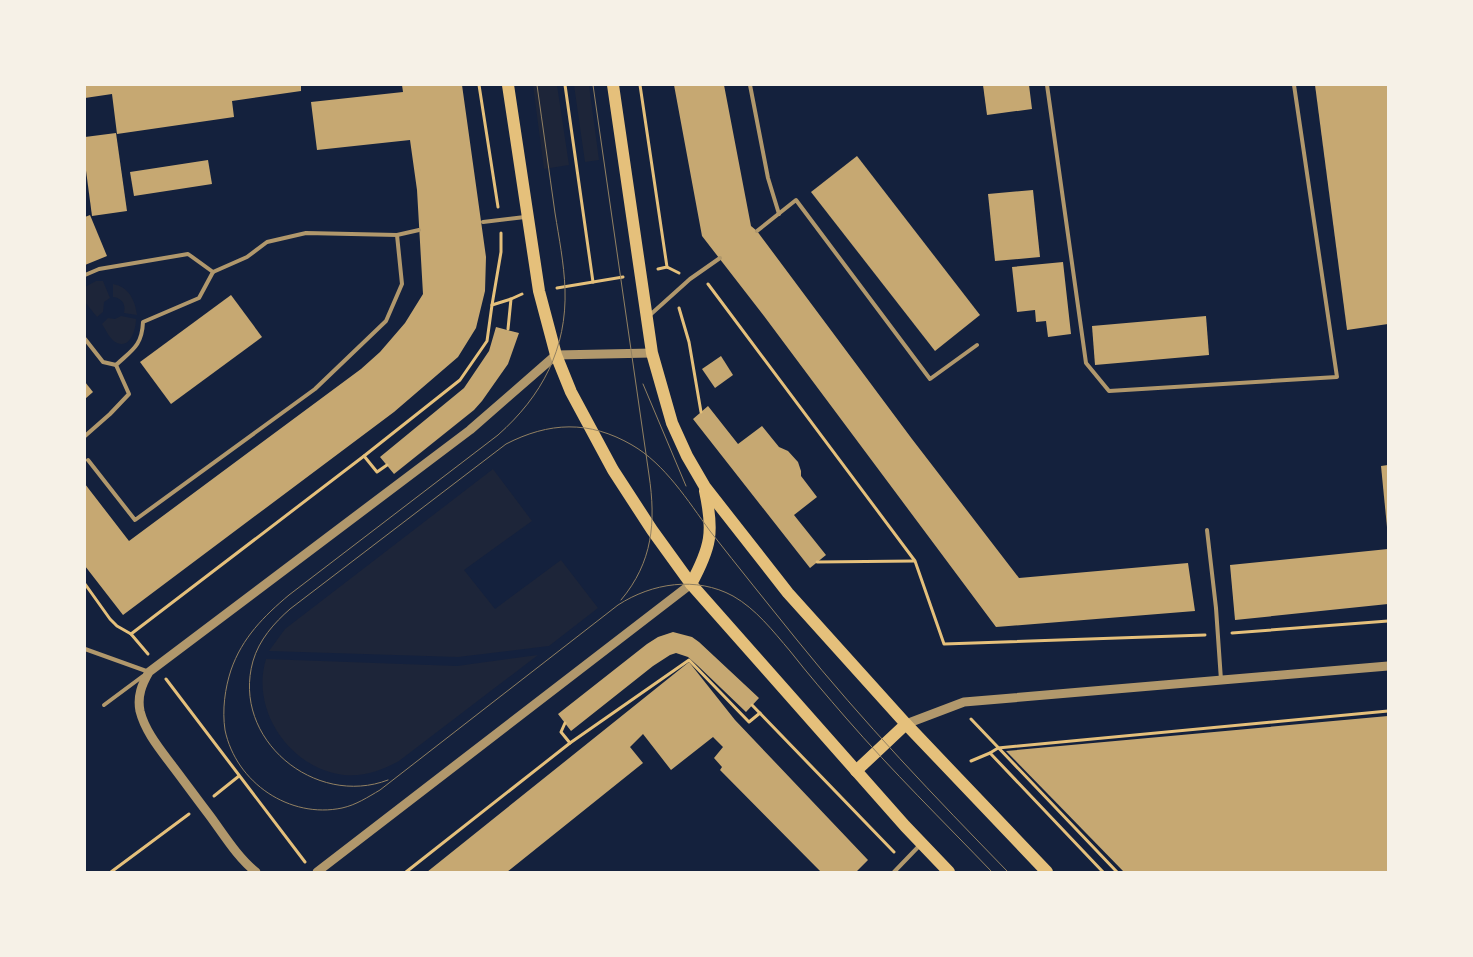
<svg xmlns="http://www.w3.org/2000/svg" width="1473" height="957" font-family="Ubuntu,sans-serif">
<style>
.green{fill:#1d2539}
.building{fill:#c6a872}
.lines{fill:none;stroke-linecap:round;stroke-linejoin:round}
.path{stroke:#e5c07b;stroke-width:3}
.service{stroke:#b1986c;stroke-width:4}
.tertiary{stroke:#b1986c;stroke-width:9}
.primary{stroke:#e5c07b;stroke-width:12}
.tram{stroke:#918062;stroke-width:1}
</style>
<rect width="100%" height="100%" fill="#14213d"/>
<!-- green -->
<g class="green">
<path d="M 533,85 L 557,85 L 569,165 L 544,169 Z"/>
<path d="M 574,85 L 589,85 L 599,160 L 585,162 Z"/>
<path d="M 96,281 L 103,281 L 110,298 L 104,302 L 103,312 L 97,317 L 85,302 L 85,287 Z"/>
<path d="M 113,284 C 129,287 135,300 137,315 L 124,313 C 126,304 122,298 113,297 Z"/>
<path d="M 121,316 L 136,319 C 136,328 131,349 117,343 C 110,340 106,330 102,324 L 108,318 L 115,319 Z"/>
<path d="M 493,469 L 532,521 L 464,570 L 495,609 L 561,560 L 598,608 L 549,646 L 458,657 L 269,651 L 285,629 Z"/>
<path d="M 538,655 L 399,761 C 382,770 365,777 344,775 C 291,769 250,711 266,659 L 457,666 Z"/>
</g>
<!-- building -->
<g class="building">
<path d="M 85,85 L 301,85 L 301,91 L 232,101 L 234,117 L 117,134 L 112,94 L 85,98 Z"/>
<path d="M 402,85 L 462,85 L 486,257 L 485,291 L 476,328 L 458,357 L 394,412 L 123,615 L 85,566 L 85,484 L 129,541 L 361,369 L 380,352 L 405,323 L 423,294 L 417,190 L 410,140 L 317,150 L 311,102 L 403,92 Z"/>
<path d="M 674,85 L 724,85 L 751,226 L 757,231 L 912,439 L 1019,578 L 1188,563 L 1195,611 L 996,627 L 764,316 L 702,236 Z"/>
<path d="M 983,85 L 1029,85 L 1032,109 L 987,115 Z"/>
<path d="M 1315,85 L 1388,85 L 1388,324 L 1347,330 Z"/>
<path d="M 116,133 L 127,211 L 92,216 L 85,163 L 85,137 Z"/>
<path d="M 857,156 L 980,315 L 935,351 L 811,192 Z"/>
<path d="M 208,160 L 212,184 L 134,196 L 130,172 Z"/>
<path d="M 1033,190 L 1040,257 L 995,261 L 988,194 Z"/>
<path d="M 90,215 L 107,256 L 85,265 L 85,217 Z"/>
<path d="M 1063,262 L 1071,334 L 1048,337 L 1046,321 L 1036,322 L 1035,310 L 1017,312 L 1012,267 Z"/>
<path d="M 231,295 L 262,337 L 171,404 L 140,362 Z"/>
<path d="M 1206,316 L 1209,355 L 1095,365 L 1092,326 Z"/>
<path d="M 496,327 L 519,333 L 508,364 L 482,401 L 474,410 L 394,474 L 380,457 L 464,388 L 489,351 Z"/>
<path d="M 721,356 L 733,375 L 715,388 L 702,369 Z"/>
<path d="M 85,382 L 93,392 L 85,399 Z"/>
<path d="M 708,406 L 738,444 L 762,426 L 779,447 L 788,451 L 798,462 L 801,471 L 801,476 L 817,497 L 794,515 L 826,555 L 810,568 L 693,419 Z"/>
<path d="M 1388,465 L 1388,527 L 1387,527 L 1381,466 Z"/>
<path d="M 1388,549 L 1388,604 L 1235,620 L 1230,565 Z"/>
<path d="M 673,632 L 692,637 L 699,642 L 759,698 L 746,712 L 697,665 L 688,657 L 676,653 L 670,655 L 653,666 L 571,731 L 558,714 L 647,644 L 658,637 Z"/>
<path d="M 689,662 L 735,720 L 868,860 L 856,872 L 821,872 L 720,770 L 722,767 L 714,758 L 723,747 L 713,737 L 671,770 L 643,734 L 630,747 L 643,763 L 507,872 L 427,872 Z"/>
<path d="M 1388,716 L 1388,872 L 1124,872 L 1006,751 Z"/>
</g>
<g class="lines">
<!-- path -->
<g class="path">
<path d="M 479,85 L 498,207"/>
<path d="M 565,85 L 593,282"/>
<path d="M 640,85 L 667,267 L 658,269"/>
<path d="M 667,267 L 679,273"/>
<path d="M 708,284 L 915,561 L 944,644 L 1205,635"/>
<path d="M 557,288 L 623,277"/>
<path d="M 492,305 L 501,252 L 501,233"/>
<path d="M 679,308 L 689,342 L 701,412"/>
<path d="M 508,329 L 511,299 L 522,294"/>
<path d="M 364,456 L 460,380 L 487,341 L 492,305 L 511,299"/>
<path d="M 817,562 L 914,561"/>
<path d="M 85,584 L 110,619 L 117,626 L 131,634 L 148,654"/>
<path d="M 1232,633 L 1388,621"/>
<path d="M 131,634 L 364,456 L 377,472 L 387,465"/>
<path d="M 166,679 L 305,862"/>
<path d="M 752,705 L 894,852"/>
<path d="M 971,719 L 1117,872"/>
<path d="M 570,743 L 689,660 L 749,722 L 760,713"/>
<path d="M 990,753 L 1103,872"/>
<path d="M 971,761 L 990,753 L 998,748 L 1388,711"/>
<path d="M 214,796 L 239,776"/>
<path d="M 111,872 L 189,814"/>
<path d="M 406,872 L 570,743 L 561,732 L 565,723"/>
</g>
<!-- service -->
<g class="service">
<path d="M 750,85 L 768,178 L 779,214"/>
<path d="M 1047,85 L 1086,363 L 1109,391 L 1337,377 L 1294,85"/>
<path d="M 483,222 L 525,217"/>
<path d="M 757,231 L 796,200 L 930,379 L 977,345"/>
<path d="M 85,275 L 99,269 L 188,254 L 213,272"/>
<path d="M 650,315 L 690,279 L 720,258"/>
<path d="M 85,339 L 103,362 L 116,365 C 132,350 142,346 143,322 L 199,298 L 213,272 L 247,257 L 267,242 L 306,233 L 397,235 L 419,230"/>
<path d="M 85,436 L 110,414 L 129,394 L 116,365"/>
<path d="M 88,460 L 135,520 L 315,389 L 386,321 L 402,284 L 397,235"/>
<path d="M 1207,530 L 1216,608 L 1221,680"/>
<path d="M 85,649 L 149,672"/>
<path d="M 104,705 L 143,676"/>
<path d="M 894,872 L 920,845"/>
</g>
<!-- tertiary -->
<g class="tertiary">
<path d="M 906,724 L 964,702 L 1388,666"/>
<path d="M 256,872 C 238,858 224,835 210,816 C 197,799 184,781 171,764 C 159,748 145,731 140,711 C 137,696 142,684 149,672 L 470,430 L 556,355 L 652,353"/>
<path d="M 317,872 L 691,584"/>
</g>
<!-- primary -->
<g class="primary">
<path d="M 508,85 L 539,291 L 556,355 L 571,392 L 613,470 L 652,530 L 691,584 L 905,826 L 949,872"/>
<path d="M 613,85 L 652,353 L 672,423 L 687,456 L 705,487 L 788,593 L 906,724 L 1047,872"/>
<path d="M 691,584 C 711,547 714,532 705,491"/>
<path d="M 856,771 L 906,724"/>
</g>
<!-- tram -->
<g class="tram">
<path d="M 537,85 C 543,128 549,170 555,213 C 559,238 564,263 565,289 C 567,349 542,396 498,435 L 289,595 C 264,616 242,638 231,670 C 225,688 222,710 225,730 C 236,783 290,819 342,808 C 356,805 368,797 380,790 L 618,605 C 652,583 696,576 733,596 C 756,609 773,631 790,651 C 808,674 827,696 846,718 C 892,771 943,821 992,872"/>
<path d="M 593,85 L 649,475 C 656,522 653,562 621,600"/>
<path d="M 643,384 L 686,486"/>
<path d="M 388,780 C 315,808 231,739 253,661 C 259,640 274,623 290,609 L 506,444 C 549,422 589,420 632,445 C 665,464 688,501 710,531 C 739,568 768,604 797,640 C 863,722 935,797 1008,872"/>
</g>
</g>
<!-- border -->
<rect width="1473" height="957" fill="none" stroke="#f6f1e7" stroke-width="172"/>
</svg>
